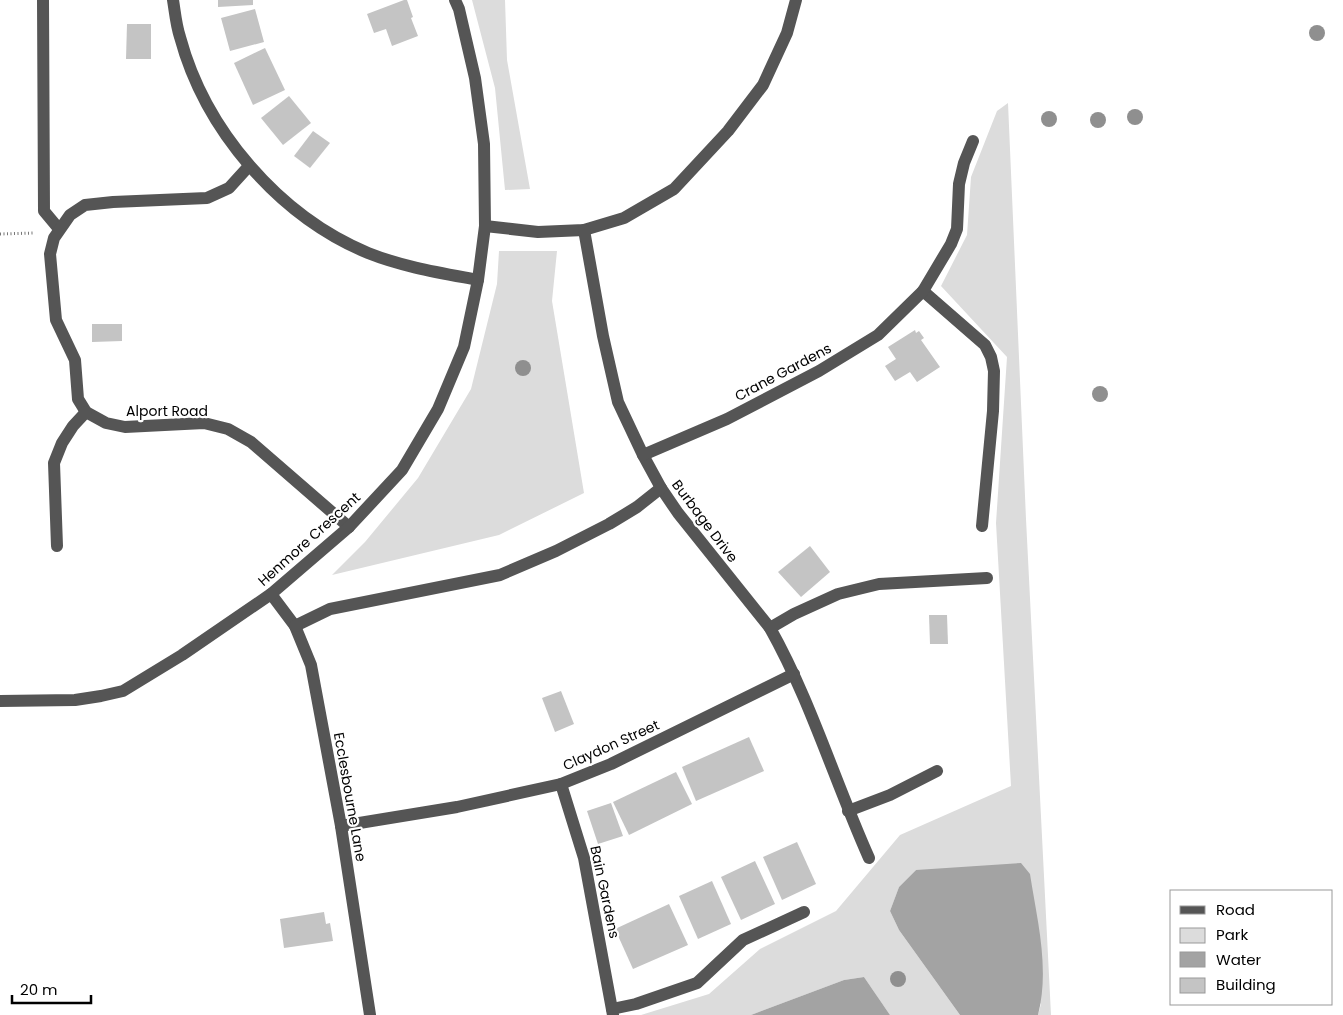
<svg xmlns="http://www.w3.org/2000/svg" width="1343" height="1015" font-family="Poppins,sans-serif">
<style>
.green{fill:#dcdcdc}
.water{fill:#a3a3a3}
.building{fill:#c4c4c4}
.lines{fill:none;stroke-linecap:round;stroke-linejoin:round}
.path{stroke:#777;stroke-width:3;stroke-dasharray:1 2.5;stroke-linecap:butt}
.minor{stroke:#555;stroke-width:12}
.tree{fill:#8f8f8f}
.labels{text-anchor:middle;stroke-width:4.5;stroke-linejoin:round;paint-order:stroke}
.street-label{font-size:14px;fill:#000;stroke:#fff}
</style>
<rect width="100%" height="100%" fill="#fff"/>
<!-- green -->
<g class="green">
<path d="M 472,0 L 505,0 L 507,60 L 530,189 L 505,190 L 495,88 Z"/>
<path d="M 1008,103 L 1026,519 L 1051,1015 L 1038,1015 L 1041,1004 L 916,870 L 899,887 L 890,911 L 899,930 L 960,1015 L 890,1015 L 864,977 L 844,980 L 751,1015 L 641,1015 L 709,994 L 760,949 L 836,911 L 900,835 L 1011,786 L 996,523 L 1007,357 L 941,286 L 967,235 L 971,177 L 997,111 Z"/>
<path d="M 499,251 L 557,251 L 552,301 L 584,493 L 499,535 L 332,575 L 365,542 L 418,478 L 471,389 L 497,284 Z"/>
</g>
<!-- water -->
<g class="water">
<path d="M 1021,863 L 1030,874 C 1037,920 1050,968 1038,1015 L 960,1015 L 899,930 L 890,911 L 899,887 L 916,870 Z"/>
<path d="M 864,977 L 890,1015 L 751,1015 L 844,980 Z"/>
</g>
<!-- building -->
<g class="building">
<path d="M 218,0 L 253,0 L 253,5 L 218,7 Z"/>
<path d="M 404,0 L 407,0 L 413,17 L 411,18 L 418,36 L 392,46 L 386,29 L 374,33 L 367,14 Z"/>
<path d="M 255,9 L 264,42 L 230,51 L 221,18 Z"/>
<path d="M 127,24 L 151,24 L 151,59 L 126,59 Z"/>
<path d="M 265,48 L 285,90 L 253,105 L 234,63 Z"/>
<path d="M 289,96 L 311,123 L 283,145 L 261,118 Z"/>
<path d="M 313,131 L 330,143 L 310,168 L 294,156 Z"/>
<path d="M 92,324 L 122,324 L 122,341 L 92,342 Z"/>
<path d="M 915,330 L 916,333 L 919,331 L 924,338 L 921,340 L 940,367 L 917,382 L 910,372 L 895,381 L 885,366 L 896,359 L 888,347 Z"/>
<path d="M 810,546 L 830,572 L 801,597 L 778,572 Z"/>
<path d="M 929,615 L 947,615 L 948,644 L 930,644 Z"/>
<path d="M 561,691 L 574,724 L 555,732 L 542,698 Z"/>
<path d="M 749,737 L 764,771 L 696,801 L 682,767 Z"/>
<path d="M 676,772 L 692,804 L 629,835 L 613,802 Z"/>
<path d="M 611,803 L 623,836 L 598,844 L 587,811 Z"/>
<path d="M 797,842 L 816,884 L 782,900 L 763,857 Z"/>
<path d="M 755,861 L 775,904 L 741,920 L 721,877 Z"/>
<path d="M 712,881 L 731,924 L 698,939 L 679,896 Z"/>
<path d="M 669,904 L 688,945 L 633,969 L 615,929 Z"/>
<path d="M 324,912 L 326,924 L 330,923 L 333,941 L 284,948 L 280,919 Z"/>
</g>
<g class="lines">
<!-- path -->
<path class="path" d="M 0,234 L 34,233"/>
<!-- minor -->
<g class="minor">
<path d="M 43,0 L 44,211 L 59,229"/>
<path d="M 173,0 C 175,12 176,25 180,37 C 205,130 279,216 368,253 C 403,267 441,273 478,280"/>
<path d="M 249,166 L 229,188 L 207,198 L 113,202 L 85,205 L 70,215 L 54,238 L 50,254 L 56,320 L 75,360 L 78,399 L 86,412 L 106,423 L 125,427 L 204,423 L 228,429 L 251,442 L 349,527"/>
<path d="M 485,226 L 538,232 L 584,230 L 624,218 L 674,189 L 728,131 L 763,85 L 787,33 L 796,0"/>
<path d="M 584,230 L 603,336 L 618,402 L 643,455 L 661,488 L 678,513 L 770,628 C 810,699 835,782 869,858"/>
<path d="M 923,291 L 985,345 L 991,357 L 994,371 L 993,411 L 982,526"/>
<path d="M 643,455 L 727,419 L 819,371 L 878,335 L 923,291 L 951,244 L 957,229 L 959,184 L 964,163 L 973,141"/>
<path d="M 57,546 L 54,463 L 62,443 L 73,426 L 86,412"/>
<path d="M 271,594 L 295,626 L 311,665 L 341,826 L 370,1015"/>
<path d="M 295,626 L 330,609 L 500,575 L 556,551 L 609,524 L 637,507 L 661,488"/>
<path d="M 770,628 L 794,614 L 838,594 L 879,584 L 987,578"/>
<path d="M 0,701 L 75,700 L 101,696 L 123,691 L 182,655 L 271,594 L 349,527 L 402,470 L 438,409 L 464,347 L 478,280 L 485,226 L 484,144 L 475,78 L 459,9 L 455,0"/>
<path d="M 561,784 L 584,858 L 613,1015"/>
<path d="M 848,811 L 890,795 L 937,771"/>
<path d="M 341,826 L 457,807 L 561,784 L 611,764 L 794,674"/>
<path d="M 612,1009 L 636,1004 L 697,983 L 743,940 L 804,912"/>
</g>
</g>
<!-- trees -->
<g class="tree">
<circle cx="1317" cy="33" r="8"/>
<circle cx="1135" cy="117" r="8"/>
<circle cx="1049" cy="119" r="8"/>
<circle cx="1098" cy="120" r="8"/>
<circle cx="523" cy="368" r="8"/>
<circle cx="1100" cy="394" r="8"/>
<circle cx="898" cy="979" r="8"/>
</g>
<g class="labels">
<!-- street labels -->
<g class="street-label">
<text transform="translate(783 372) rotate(-28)" y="5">Crane Gardens</text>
<text x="167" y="416">Alport Road</text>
<text transform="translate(705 521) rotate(53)" y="5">Burbage Drive</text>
<text transform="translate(309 539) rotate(-42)" y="5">Henmore Crescent</text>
<text transform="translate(611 745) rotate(-24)" y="5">Claydon Street</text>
<text transform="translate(350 797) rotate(80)" y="5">Ecclesbourne Lane</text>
<text transform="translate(605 892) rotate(78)" y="5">Bain Gardens</text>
</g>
</g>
<!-- legend -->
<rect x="1170" y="890" width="162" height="115" fill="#ffffff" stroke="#999999"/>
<rect x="1180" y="906" width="25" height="8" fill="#555555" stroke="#999999"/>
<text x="1216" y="915" font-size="15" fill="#000000">Road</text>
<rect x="1180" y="928" width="25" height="15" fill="#dcdcdc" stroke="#999999"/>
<text x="1216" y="940" font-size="15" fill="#000000">Park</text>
<rect x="1180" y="952" width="25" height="15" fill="#a3a3a3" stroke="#999999"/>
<text x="1216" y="965" font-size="15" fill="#000000">Water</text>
<rect x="1180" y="978" width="25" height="15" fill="#c4c4c4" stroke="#999999"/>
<text x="1216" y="990" font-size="15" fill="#000000">Building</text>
<!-- scale -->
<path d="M12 995v8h79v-8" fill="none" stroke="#000000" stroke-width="2.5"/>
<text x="20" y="995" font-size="15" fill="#000000" stroke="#ffffff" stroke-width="4" paint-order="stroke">20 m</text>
</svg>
